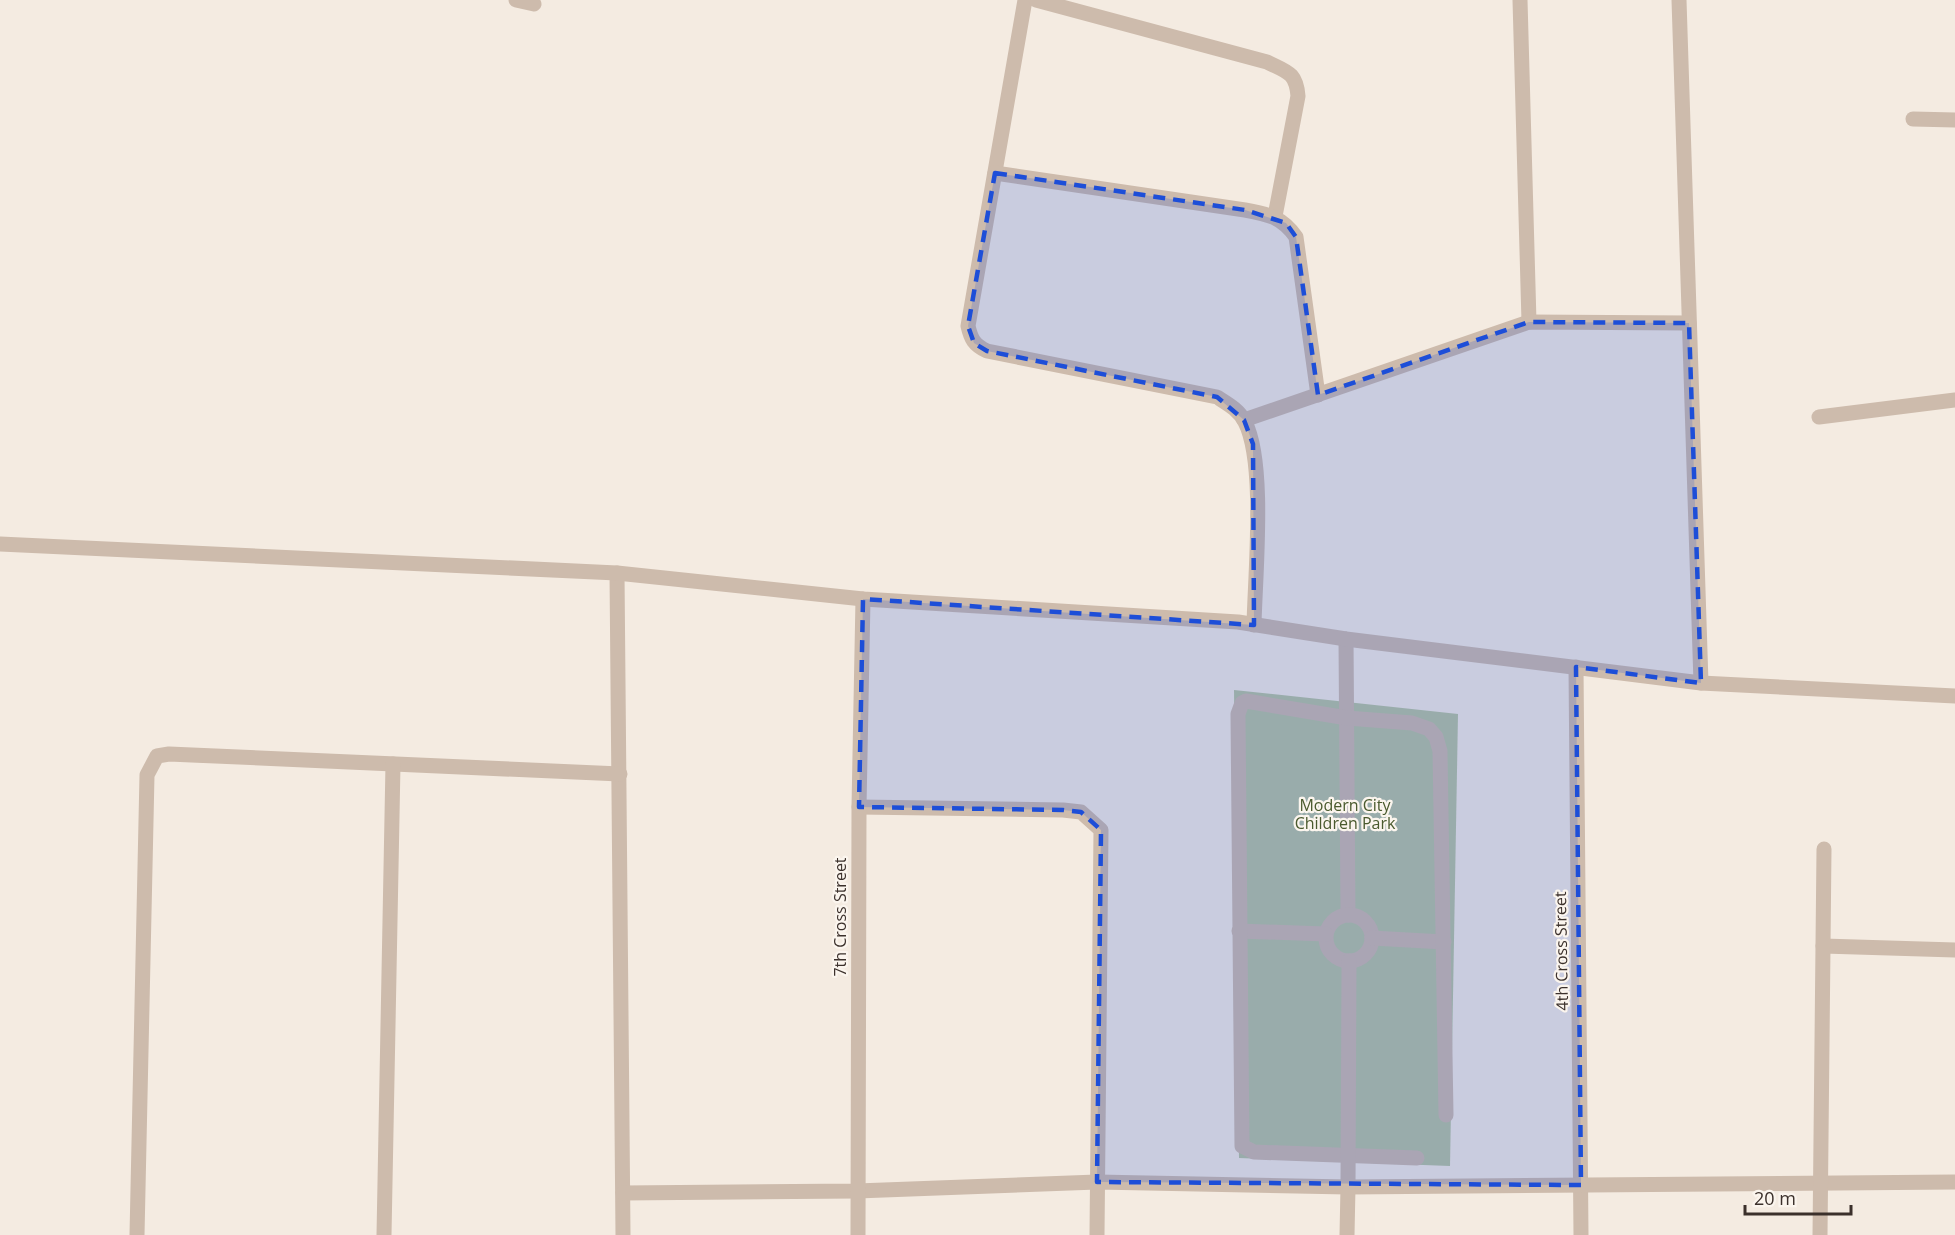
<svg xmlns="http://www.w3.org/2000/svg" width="1955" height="1235" font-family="'Open Sans',sans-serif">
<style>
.green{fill:#b8c4a0}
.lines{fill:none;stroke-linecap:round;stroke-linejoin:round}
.service{stroke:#cdbbac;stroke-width:15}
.minor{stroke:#cdbbac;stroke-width:15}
.tertiary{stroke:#cdbbac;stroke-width:15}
.marked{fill:#1d4ed8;fill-opacity:0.2;stroke:#1d4ed8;stroke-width:4.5;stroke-dasharray:12 8;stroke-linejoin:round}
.labels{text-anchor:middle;stroke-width:4.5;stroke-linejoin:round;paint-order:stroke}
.park-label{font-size:16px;fill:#4a5a2e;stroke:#fbf5ee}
.street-label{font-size:16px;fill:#3b302b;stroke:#fbf5ee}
</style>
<rect width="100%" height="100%" fill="#f4ebe1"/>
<!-- green -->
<path class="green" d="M 1234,690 L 1458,714 L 1450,1166 L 1239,1158 Z"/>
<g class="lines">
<!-- service -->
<g class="service">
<path d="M 1346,639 L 1348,915"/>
<circle cx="1349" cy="938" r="23"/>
<path d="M 1239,931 L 1326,934"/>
<path d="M 1372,938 L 1444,942"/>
<path d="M 1417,1158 L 1254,1152 L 1242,1146 L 1238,714 L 1242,703 L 1246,701 L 1347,718 L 1412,723 L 1429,729 L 1436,737 L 1440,751 L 1446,1115"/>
<path d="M 1348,1187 L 1349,961"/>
</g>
<!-- minor -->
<g class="minor">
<path d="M 516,0 L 534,4"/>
<path d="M 1025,0 L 968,326 C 971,339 974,345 987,351 L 1217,397 C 1228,404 1239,410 1245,422 C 1266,463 1255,575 1254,625"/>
<path d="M 1036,0 L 1267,62 C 1287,72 1296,72 1298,96 L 1275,216"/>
<path d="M 1520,0 L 1529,322"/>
<path d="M 1679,0 L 1701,683"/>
<path d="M 1913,119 L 1955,120"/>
<path d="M 995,173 L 1245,210 C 1268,214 1282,217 1296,237 L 1318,395"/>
<path d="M 1819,417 L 1955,400"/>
<path d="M 1244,420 L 1529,322 L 1689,323"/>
<path d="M 617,573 L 623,1235"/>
<path d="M 1576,667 L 1581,1235"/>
<path d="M 859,807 L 1063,810 L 1081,812 L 1101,830 L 1097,1235"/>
<path d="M 1823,946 L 1955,950"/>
<path d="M 623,1193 L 857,1191 L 1097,1182 L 1348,1187 L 1955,1182"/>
<path d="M 137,1235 L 147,775 L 157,756 L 169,754 L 620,774"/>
<path d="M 384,1235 L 393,764"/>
<path d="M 858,1235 L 859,807 L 863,599"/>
<path d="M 1347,1235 L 1348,1187"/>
<path d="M 1820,1235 L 1824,849"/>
</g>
<!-- tertiary -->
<path class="tertiary" d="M 0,544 L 617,573 L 863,599 L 1238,622 L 1346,639 L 1701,683 L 1955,696"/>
</g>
<!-- marked area -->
<path class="marked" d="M 995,173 L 1245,210 L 1286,223 L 1296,237 L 1318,395 L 1529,322 L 1689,323 L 1701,683 L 1576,667 L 1581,1185 L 1097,1182 L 1101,830 L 1081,812 L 1063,810 L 859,807 L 863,599 L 1254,625 L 1253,444 L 1244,420 L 1217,397 L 987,351 L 974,343 L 968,326 Z"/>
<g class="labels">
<!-- park labels -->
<g class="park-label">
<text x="1345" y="811">Modern City<tspan x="1345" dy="18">Children Park</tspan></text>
</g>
<!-- street labels -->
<g class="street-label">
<text transform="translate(840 917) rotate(-90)" y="6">7th Cross Street</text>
<text transform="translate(1561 951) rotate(-91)" y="6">4th Cross Street</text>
</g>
</g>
<!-- scale -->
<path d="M1745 1205v9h106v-9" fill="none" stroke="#3b302b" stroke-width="3"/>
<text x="1754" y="1205" font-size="18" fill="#3b302b" stroke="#fbf5ee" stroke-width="4.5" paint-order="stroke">20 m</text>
</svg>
